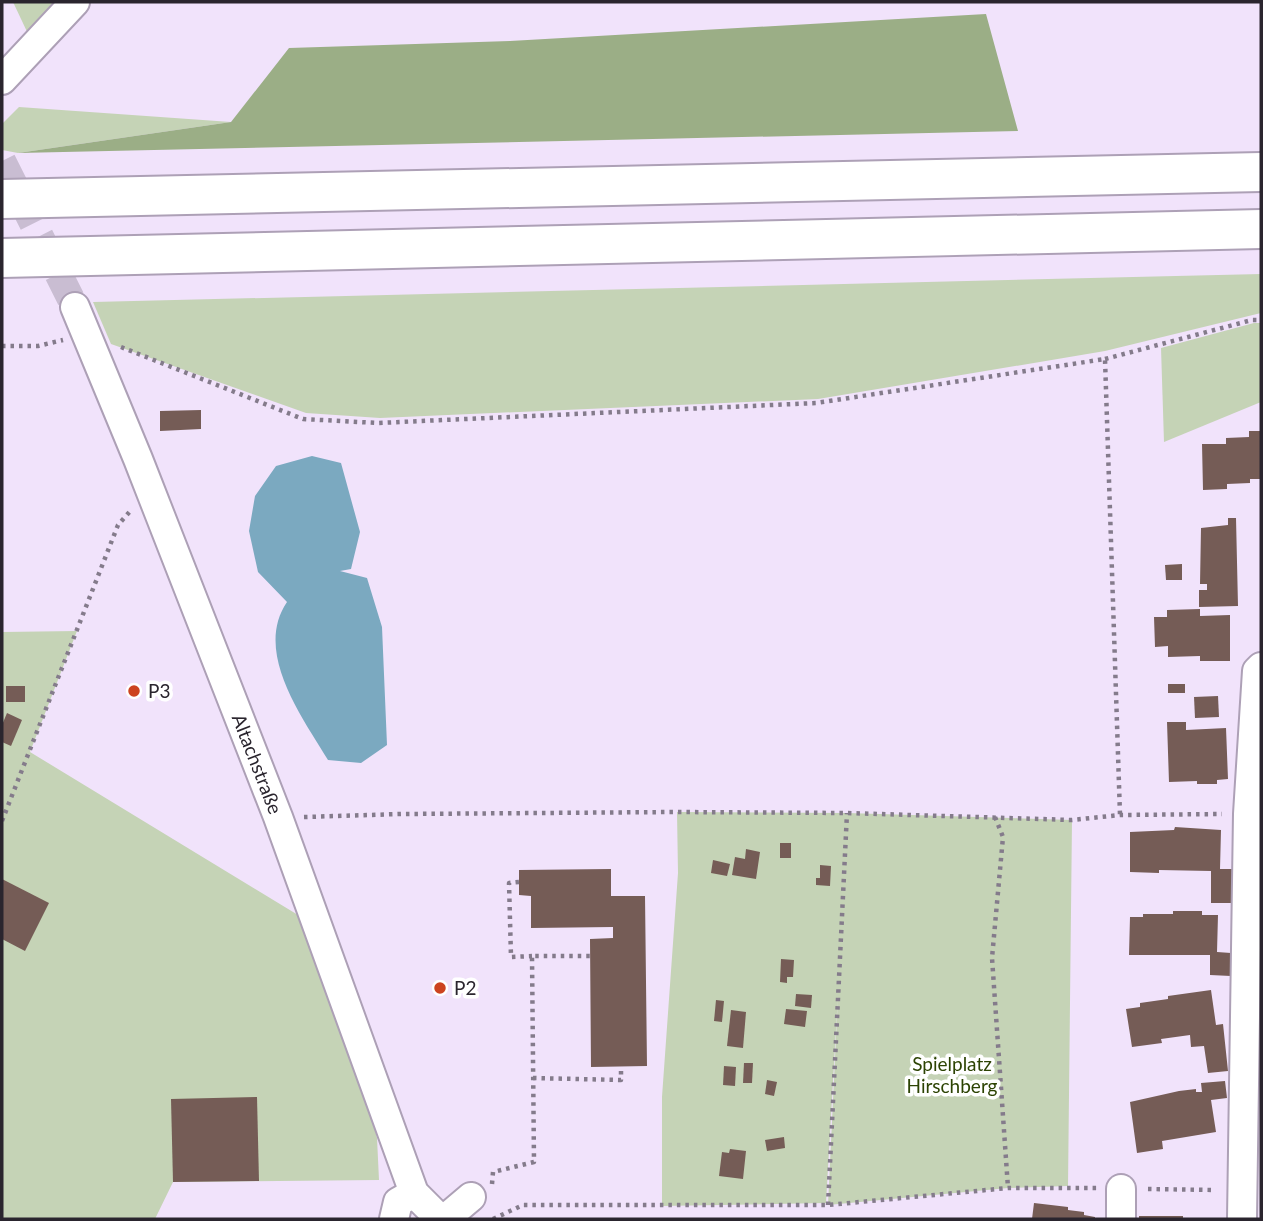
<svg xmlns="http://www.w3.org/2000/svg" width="1263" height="1221" font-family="Lato,sans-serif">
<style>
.green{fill:#c5d3b6}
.forest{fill:#9bae86}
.water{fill:#7ba9c0}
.building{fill:#755c56}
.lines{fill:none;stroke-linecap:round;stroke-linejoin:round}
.minor-tunnel{stroke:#c9bdd2;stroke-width:28;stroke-dasharray:28 14;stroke-linecap:butt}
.minor-casing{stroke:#ada0b6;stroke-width:32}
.highway-casing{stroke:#ada0b6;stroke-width:42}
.path{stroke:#847b8b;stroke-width:4.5;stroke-dasharray:3.5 5;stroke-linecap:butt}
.minor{stroke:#fff;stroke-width:28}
.highway{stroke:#fff;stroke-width:38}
.poi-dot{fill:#cc431f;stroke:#fff;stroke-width:2.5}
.labels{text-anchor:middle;stroke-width:7;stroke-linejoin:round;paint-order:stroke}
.poi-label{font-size:19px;fill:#2a252e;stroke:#fff;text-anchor:start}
.street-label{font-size:19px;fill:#2a252e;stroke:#fff}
.park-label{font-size:19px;fill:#2c4303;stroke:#fff}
</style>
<rect width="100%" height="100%" fill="#f1e3fb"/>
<!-- green -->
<g class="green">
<path d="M 13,2 L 55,2 L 60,6 L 30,38 Z"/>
<path d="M 19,107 L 231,122 L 18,153 L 2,150 L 2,124 Z"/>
<path d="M 1261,274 L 1261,313 L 1105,351 L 818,399 L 380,418 L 306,413 L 111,344 L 93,302 Z"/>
<path d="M 1254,323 L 1261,323 L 1261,402 L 1164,442 L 1161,348 Z"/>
<path d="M 77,631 L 30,752 L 298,915 L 367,1098 L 377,1138 L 379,1180 L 173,1182 L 155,1219 L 2,1219 L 2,632 Z"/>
<path d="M 677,812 L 847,813 L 1072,820 L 1068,1186 L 1008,1188 L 828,1205 L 838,995 L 826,1203 L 662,1206 L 662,1097 L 678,873 Z"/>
</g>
<!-- forest -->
<path class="forest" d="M 986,14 L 1018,131 L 18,153 L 231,122 L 289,48 L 510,41 Z"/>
<!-- water -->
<path class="water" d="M 312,456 L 341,463 L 360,532 L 351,569 L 340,571 L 367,578 L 382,627 L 387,745 L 361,763 L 328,760 C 303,718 253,652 287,602 L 258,572 L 249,531 L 255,496 L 276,466 Z"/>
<!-- building -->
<g class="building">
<path d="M 201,410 L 201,429 L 160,431 L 160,411 Z"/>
<path d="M 1249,431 L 1261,431 L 1261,479 L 1250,479 L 1250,483 L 1227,484 L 1227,489 L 1203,490 L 1202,444 L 1226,444 L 1226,438 L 1249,437 Z"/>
<path d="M 1228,518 L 1236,518 L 1238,606 L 1199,607 L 1199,590 L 1207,590 L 1207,584 L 1200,584 L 1201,528 L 1228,525 Z"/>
<path d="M 1182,564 L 1182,580 L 1166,580 L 1165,565 Z"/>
<path d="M 1200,609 L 1200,616 L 1230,615 L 1230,661 L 1200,661 L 1200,656 L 1168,657 L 1168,646 L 1155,647 L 1154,617 L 1167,617 L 1167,610 Z"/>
<rect x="1168" y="684" width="17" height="9"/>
<rect x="6" y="686" width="19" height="16"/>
<path d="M 1218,696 L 1219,717 L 1195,718 L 1194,697 Z"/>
<path d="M 7,713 L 22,720 L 11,746 L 2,742 L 2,725 Z"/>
<path d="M 1167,722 L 1186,722 L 1186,730 L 1226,728 L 1228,779 L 1217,780 L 1217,784 L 1197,784 L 1197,781 L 1169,782 Z"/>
<path d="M 1175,827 L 1221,830 L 1220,869 L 1234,869 L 1232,903 L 1211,903 L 1211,871 L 1159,870 L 1159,873 L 1130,872 L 1130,832 L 1174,830 Z"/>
<rect x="780" y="843" width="11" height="15"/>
<path d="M 746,849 L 760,852 L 756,879 L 732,875 L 735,857 L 745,859 Z"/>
<path d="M 713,860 L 730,864 L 727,876 L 711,873 Z"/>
<path d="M 820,865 L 831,866 L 830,886 L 816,885 L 816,878 L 820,878 Z"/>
<path d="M 611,869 L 611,896 L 645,896 L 647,1066 L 591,1067 L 590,939 L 613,938 L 613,927 L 531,928 L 531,896 L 519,895 L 519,870 Z"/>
<path d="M 2,879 L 49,903 L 25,951 L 2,939 Z"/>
<path d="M 1173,911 L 1202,911 L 1202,915 L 1218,915 L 1217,952 L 1231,953 L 1231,976 L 1210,975 L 1210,955 L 1129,955 L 1130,917 L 1143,917 L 1143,914 L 1173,914 Z"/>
<path d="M 781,959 L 794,960 L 793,977 L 787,977 L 787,983 L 780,982 Z"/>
<path d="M 1211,990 L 1216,1025 L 1223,1024 L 1228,1071 L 1208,1073 L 1204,1046 L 1191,1047 L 1190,1035 L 1161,1039 L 1162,1043 L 1132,1047 L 1126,1009 L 1140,1007 L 1140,1003 L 1168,999 L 1168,996 Z"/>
<path d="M 796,994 L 812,995 L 811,1008 L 795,1006 Z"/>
<path d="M 716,1000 L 724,1001 L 722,1022 L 714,1021 Z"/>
<path d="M 786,1009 L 807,1011 L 805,1027 L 784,1024 Z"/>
<path d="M 731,1010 L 746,1012 L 743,1048 L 727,1046 Z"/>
<path d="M 744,1063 L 753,1063 L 752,1083 L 743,1083 Z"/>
<path d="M 724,1066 L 736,1067 L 735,1086 L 723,1085 Z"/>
<path d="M 767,1080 L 777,1082 L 774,1096 L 765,1094 Z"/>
<path d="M 1225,1081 L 1227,1098 L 1211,1100 L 1216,1132 L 1162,1141 L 1163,1149 L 1137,1153 L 1130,1102 L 1179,1091 L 1196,1089 L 1196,1092 L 1202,1092 L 1201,1083 Z"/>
<path d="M 257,1097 L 259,1181 L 173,1182 L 171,1099 Z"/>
<path d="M 784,1137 L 785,1148 L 767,1151 L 765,1140 Z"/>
<path d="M 730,1149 L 746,1151 L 743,1179 L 719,1176 L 722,1152 L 729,1153 Z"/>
<path d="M 1034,1203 L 1068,1207 L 1068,1210 L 1084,1212 L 1084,1215 L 1095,1217 L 1095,1219 L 1032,1219 Z"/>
<rect x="1139" y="1216" width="44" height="3"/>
</g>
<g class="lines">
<!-- minor-tunnel -->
<path class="minor-tunnel" d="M 2,161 L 75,307"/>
<!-- minor casing -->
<g class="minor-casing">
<g id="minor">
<path d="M 2,80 L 75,2"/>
<path id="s1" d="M 75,307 L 138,459 L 278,817 L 414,1193 L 440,1219"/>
<path d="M 394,1219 L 398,1202 L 414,1193"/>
<path d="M 445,1219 L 471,1197"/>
<path d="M 1121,1219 L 1121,1189"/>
<path d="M 1242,1219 L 1248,814 L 1257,671 L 1261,667"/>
</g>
</g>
<!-- highway casing -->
<g class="highway-casing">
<g id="highway">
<path d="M 2,199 L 1261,172"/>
<path d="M 2,258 L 1261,229"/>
</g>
</g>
<!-- path -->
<g class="path">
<path d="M 2,346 L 38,346 L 63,340"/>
<path d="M 121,347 L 303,419 L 378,423 L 816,403 L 1105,359 L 1120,815"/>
<path d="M 1105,359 L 1252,320 L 1261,320"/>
<path d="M 304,817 L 401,814 L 677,812 L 847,813 L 1072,820 L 1120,815 L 1222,814"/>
<path d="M 995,817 L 1003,837 L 992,958 L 1008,1188"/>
<path d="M 2,821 L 118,525 L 132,509"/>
<path d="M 519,882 L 509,883 L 511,957 L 532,956"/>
<path d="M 533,1078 L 621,1080 L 621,1066"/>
<path d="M 492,1184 L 493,1172 L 534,1162 L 532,956 L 590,956"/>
<path d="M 1148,1189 L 1216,1190"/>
<path d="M 828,1205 L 847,813"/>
<path d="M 493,1219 L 523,1205 L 828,1205 L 1008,1188 L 1097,1188"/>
</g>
<!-- minor -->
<use href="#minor" class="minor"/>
<!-- highway -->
<use href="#highway" class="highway"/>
</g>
<!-- markers -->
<g class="poi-dot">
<circle cx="134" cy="691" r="7"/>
<circle cx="440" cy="988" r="7"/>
</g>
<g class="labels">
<!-- poi labels -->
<g class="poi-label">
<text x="148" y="698">P3</text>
<text x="454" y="995">P2</text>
</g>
<!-- street labels -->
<g class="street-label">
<text dy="7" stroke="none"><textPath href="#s1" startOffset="492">Altachstraße</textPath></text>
</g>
<!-- park labels -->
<g class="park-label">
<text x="952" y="1071">Spielplatz<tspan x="952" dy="22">Hirschberg</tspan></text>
</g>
</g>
<!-- border -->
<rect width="1263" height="1221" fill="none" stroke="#2a252e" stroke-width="7"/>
</svg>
